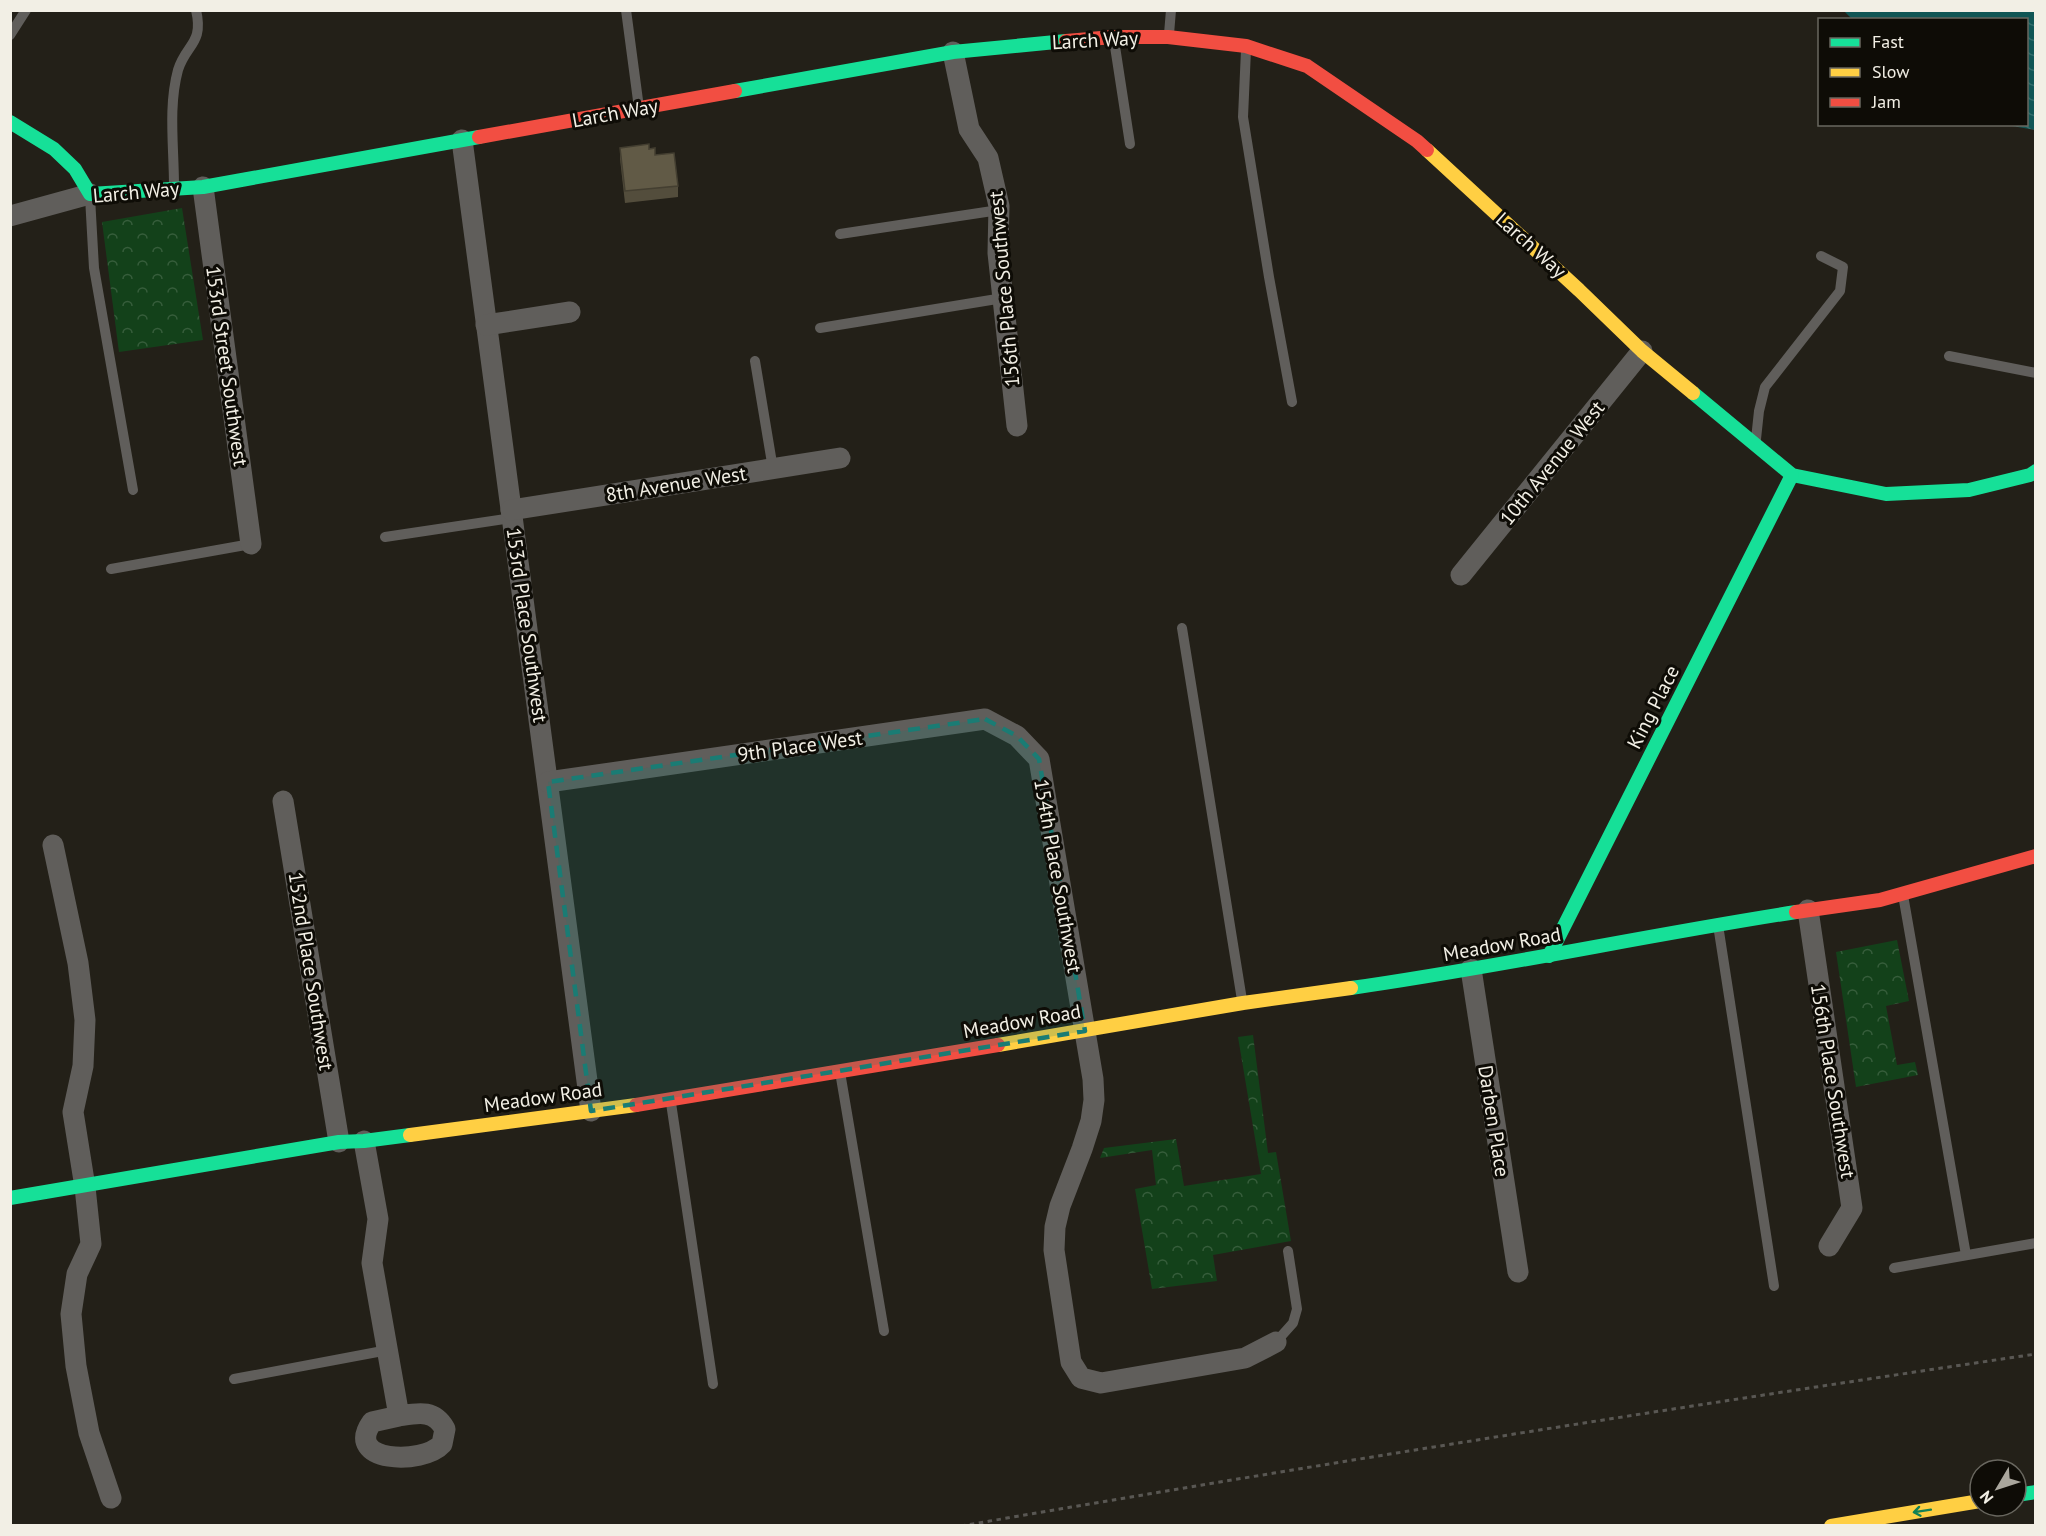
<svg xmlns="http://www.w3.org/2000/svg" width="2046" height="1536" font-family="'PT Sans',sans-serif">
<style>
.park{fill:url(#park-crowns)}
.water{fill:url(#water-waves)}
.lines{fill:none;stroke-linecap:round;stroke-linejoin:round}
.path{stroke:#595753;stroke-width:3;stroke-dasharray:4.5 4.5;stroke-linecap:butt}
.lane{stroke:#605e5b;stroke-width:10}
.street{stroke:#605e5b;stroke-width:21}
.fast{stroke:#16e098;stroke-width:14}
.slow{stroke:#ffcf43;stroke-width:14}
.jam{stroke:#f24e42;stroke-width:14}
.wall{fill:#534d3c}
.building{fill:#615a46;stroke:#443f31;stroke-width:1.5}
.oneway{stroke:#128156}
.marked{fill:#1a7c74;fill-opacity:0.2;stroke:#1a7c74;stroke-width:4.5;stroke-dasharray:12 8;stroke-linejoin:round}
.labels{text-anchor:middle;stroke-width:6;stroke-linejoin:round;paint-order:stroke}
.street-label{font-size:20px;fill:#f2efe5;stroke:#0e0c06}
</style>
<defs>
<pattern id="park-crowns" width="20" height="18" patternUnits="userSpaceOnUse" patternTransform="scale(1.5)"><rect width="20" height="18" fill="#13411a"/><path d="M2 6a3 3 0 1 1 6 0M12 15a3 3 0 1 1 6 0" fill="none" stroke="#365d3b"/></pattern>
<pattern id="water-waves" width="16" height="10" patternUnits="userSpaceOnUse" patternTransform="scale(1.5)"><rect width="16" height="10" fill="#105655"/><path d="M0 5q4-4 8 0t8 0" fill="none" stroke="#336f6d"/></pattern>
</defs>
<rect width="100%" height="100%" fill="#232018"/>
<!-- park -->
<g class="park">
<path d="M 182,208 L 203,340 L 119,352 L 102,222 Z"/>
<path d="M 1897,940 L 1909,1001 L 1886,1006 L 1897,1065 L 1915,1062 L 1918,1075 L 1856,1087 L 1836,952 Z"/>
<path d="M 1253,1035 L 1268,1153 L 1276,1152 L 1291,1241 L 1213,1255 L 1217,1281 L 1152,1289 L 1135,1189 L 1156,1185 L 1152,1150 L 1100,1158 L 1104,1148 L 1176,1139 L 1184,1186 L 1261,1174 L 1238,1037 Z"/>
</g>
<!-- water -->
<path class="water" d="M 1844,11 L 2035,11 L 2035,130 L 2006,125 L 2026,124 L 2026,20 L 1853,20 Z"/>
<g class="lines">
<!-- path -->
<path class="path" d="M 961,1526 C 1319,1464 1677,1407 2036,1354"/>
<!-- lane -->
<g class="lane">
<path d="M 626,10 L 639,108"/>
<path d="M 1169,34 L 1171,10"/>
<path d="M 10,35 L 26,10"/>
<path d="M 1114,40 L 1130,144"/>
<path d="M 1246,50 L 1243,117 L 1269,277 L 1292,402"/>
<path d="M 174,186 C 174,147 168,107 178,70 C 186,44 204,44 196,10"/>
<path d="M 90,197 L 94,268 L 133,490"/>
<path d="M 840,234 L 999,210"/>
<path d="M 820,328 L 1003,298"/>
<path d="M 1949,356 L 2036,373"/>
<path d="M 755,361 L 773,469"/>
<path d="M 1756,439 L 1759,411 L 1765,387 L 1840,291 L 1843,267 L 1821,256"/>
<path d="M 385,537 L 512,518"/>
<path d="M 111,569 L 251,544"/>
<path d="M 1182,628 L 1242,1000"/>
<path d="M 1903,895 L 1966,1255"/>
<path d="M 1718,925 L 1774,1286"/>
<path d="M 840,1072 L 884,1331"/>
<path d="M 671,1103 L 713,1384"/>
<path d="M 1894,1268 L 2036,1243"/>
<path d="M 1276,1342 L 1293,1323 L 1297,1309 L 1288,1251"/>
<path d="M 234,1379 L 388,1350"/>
</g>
<!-- street -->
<g class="street">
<path d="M 953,52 L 969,129 L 988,158 L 999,206 L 998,253 L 1017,426"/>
<path d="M 462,140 L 591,1111"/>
<path d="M 203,187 L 251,544"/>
<path d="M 10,216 L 90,194"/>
<path d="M 486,325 L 570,312"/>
<path d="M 511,510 L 840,458"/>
<path d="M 1461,575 L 1642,351"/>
<path d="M 548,782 L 985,719 L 1017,736 L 1039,759 L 1093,1079 L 1094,1100 L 1091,1121 L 1082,1149 L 1060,1206 L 1055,1227 L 1054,1250 L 1071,1362 L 1081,1378 L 1101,1383 L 1245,1358 L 1276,1342"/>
<path d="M 283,801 L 339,1142"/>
<path d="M 53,845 L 78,963 L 85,1020 L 83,1066 L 73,1112 L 85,1187 L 91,1244 L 77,1274 L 71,1314 L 76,1366 L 89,1433 L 111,1498"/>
<path d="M 1808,910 L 1852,1208 L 1829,1246"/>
<path d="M 1471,969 L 1518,1272"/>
<path d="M 364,1141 L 378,1219 L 372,1263 L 399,1416 L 372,1422 C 343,1463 423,1465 442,1444 L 445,1429 C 434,1409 418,1413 399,1416"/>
</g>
<!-- fast -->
<g class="fast">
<path d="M 735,91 L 953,52 L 1066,41"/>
<path d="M 10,122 L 54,149 L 75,169 L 90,194 L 203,187 L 479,137"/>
<path d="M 1693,393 L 1792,475 L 1886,494 L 1969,490 L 2030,475 L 2036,471"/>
<path d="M 1549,956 L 1792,475"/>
<path d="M 1351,988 C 1500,967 1647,935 1796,912"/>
<path d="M 10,1198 L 339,1142 L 364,1141 L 410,1135"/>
<path d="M 2016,1495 L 2036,1492"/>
</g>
<!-- slow -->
<g class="slow">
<path d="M 1427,150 L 1579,290 L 1642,351 L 1693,393"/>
<path d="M 998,1045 L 1243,1003 L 1351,988"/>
<path d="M 410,1135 L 636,1105"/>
<path d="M 1831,1526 L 1980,1501"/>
</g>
<!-- jam -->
<g class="jam">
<path d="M 1066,41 L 1113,37 L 1168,37 L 1246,46 L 1307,66 L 1417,141 L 1427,150"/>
<path d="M 479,137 L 735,91"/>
<path d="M 1796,912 L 1880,900 L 2036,856"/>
<path d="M 636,1105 L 998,1045"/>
</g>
</g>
<!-- wall -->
<path class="wall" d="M 620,148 L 649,149 L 678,186 L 678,197 L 625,203 L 620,159 Z"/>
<!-- building -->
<path class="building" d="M 649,144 L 649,149 L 655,148 L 655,155 L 674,153 L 678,186 L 625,191 L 620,148 Z"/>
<!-- one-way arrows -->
<defs><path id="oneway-shaft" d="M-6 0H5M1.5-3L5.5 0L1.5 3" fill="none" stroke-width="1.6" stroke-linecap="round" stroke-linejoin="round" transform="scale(1.5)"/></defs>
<use class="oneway" href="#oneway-shaft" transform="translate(1922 1511) rotate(171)"/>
<!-- marked area -->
<path class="marked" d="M 985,719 L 1017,736 L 1039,759 L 1085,1031 L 591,1111 L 548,782 Z"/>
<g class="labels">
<!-- street labels -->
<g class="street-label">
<text transform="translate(1095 40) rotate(-3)" y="7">Larch Way</text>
<text transform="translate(615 113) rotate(-10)" y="7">Larch Way</text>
<text transform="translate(136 192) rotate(-5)" y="7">Larch Way</text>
<text transform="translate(1531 245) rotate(42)" y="7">Larch Way</text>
<text transform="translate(1004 289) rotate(-95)" y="7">156th Place Southwest</text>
<text transform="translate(227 366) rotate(82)" y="7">153rd Street Southwest</text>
<text transform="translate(1552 463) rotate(-51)" y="7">10th Avenue West</text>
<text transform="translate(676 484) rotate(-9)" y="7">8th Avenue West</text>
<text transform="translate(527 625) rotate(82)" y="7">153rd Place Southwest</text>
<text transform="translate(1653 707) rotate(-63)" y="7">King Place</text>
<text transform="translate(800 746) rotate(-8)" y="7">9th Place West</text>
<text transform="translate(1058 876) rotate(80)" y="7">154th Place Southwest</text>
<text transform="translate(1502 944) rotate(-10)" y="7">Meadow Road</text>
<text transform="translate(311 971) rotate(81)" y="7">152nd Place Southwest</text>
<text transform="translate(1022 1021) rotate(-10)" y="7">Meadow Road</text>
<text transform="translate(1833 1081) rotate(81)" y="7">156th Place Southwest</text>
<text transform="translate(543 1097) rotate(-8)" y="7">Meadow Road</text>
<text transform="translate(1494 1121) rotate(81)" y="7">Darben Place</text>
</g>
</g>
<!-- border -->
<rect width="2046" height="1536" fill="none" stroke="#f2efe5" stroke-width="24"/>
<!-- legend -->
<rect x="1818" y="18" width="210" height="108" fill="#0e0c06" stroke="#69675f" stroke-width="1.5"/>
<rect x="1830" y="38" width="30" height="9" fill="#16e098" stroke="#69675f" stroke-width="1.5"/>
<text x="1872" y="48" font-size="18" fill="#f2efe5">Fast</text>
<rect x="1830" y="68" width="30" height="9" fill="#ffcf43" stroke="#69675f" stroke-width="1.5"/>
<text x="1872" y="78" font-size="18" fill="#f2efe5">Slow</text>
<rect x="1830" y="98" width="30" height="9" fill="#f24e42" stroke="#69675f" stroke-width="1.5"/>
<text x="1872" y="108" font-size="18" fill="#f2efe5">Jam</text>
<!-- north arrow -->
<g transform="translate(1998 1488) rotate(231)"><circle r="28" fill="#0e0c06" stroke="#69675f" stroke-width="1.5"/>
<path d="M0-4.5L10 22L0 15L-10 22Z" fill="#aaa79d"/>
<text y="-9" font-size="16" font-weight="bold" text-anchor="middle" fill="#f2efe5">N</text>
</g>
</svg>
